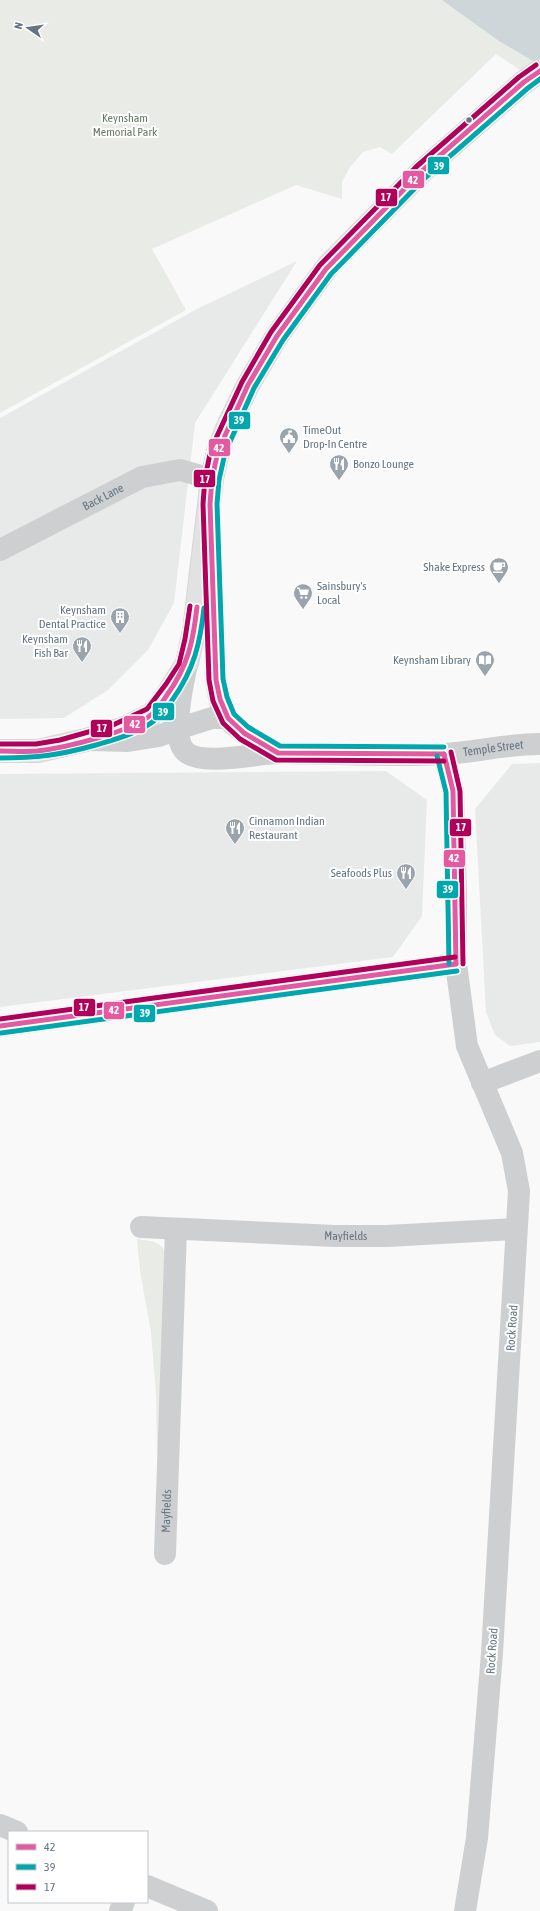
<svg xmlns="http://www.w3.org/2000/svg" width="540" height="1911" font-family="'Asap Condensed',sans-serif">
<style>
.built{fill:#e8e9e9}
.green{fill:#e8ebe6}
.water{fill:#ced6d9}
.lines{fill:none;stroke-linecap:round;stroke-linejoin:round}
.major-casing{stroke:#d5d6d7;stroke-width:24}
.minor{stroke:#cecfd0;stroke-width:22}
.major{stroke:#e1e2e2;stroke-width:22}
.bus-1-casing{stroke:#fff;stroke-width:8}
.bus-2-casing{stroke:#fff;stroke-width:8}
.bus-3-casing{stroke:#fff;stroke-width:8}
.bus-1{stroke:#e35aa1;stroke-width:5}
.bus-2{stroke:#00a8ad;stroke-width:5}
.bus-3{stroke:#b10059;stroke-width:5}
.bus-dot{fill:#657683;stroke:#fff;stroke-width:1.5}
.labels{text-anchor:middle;stroke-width:4;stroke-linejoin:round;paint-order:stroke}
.park-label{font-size:12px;fill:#687a64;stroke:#fff}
.poi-label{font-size:12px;fill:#657683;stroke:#fff;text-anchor:end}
.street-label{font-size:12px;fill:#657683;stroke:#fff}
.line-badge{stroke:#fff;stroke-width:1.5}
.badge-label{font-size:11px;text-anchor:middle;font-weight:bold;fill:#fff}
</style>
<rect width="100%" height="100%" fill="#f9f9f9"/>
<!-- built -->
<g class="built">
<path d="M 297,261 L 195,423 L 174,603 L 148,650 L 108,690 L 64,718 L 0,719 L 0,418 L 197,309 Z"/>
<path d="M 540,763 L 540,1042 L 510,1046 L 495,1035 L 486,1012 L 475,809 L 512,764 Z"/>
<path d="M 386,771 L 427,800 L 422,916 L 393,957 L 0,1007 L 0,774 Z"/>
</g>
<!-- green -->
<g class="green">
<path d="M 0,0 L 540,0 L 540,83 L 496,54 L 392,154 L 380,147 L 363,152 L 350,167 L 342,182 L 342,199 L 296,185 L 152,249 L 186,310 L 0,413 Z"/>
<path d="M 137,1239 C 150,1241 158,1240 166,1252 L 160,1448 L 157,1452 L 156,1393 L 151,1332 L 140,1271 Z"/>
</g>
<!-- water -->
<path class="water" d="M 442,0 L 540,0 L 540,65 L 499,41 Z"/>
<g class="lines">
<!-- major casing -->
<g class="major-casing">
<path id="major" d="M 0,751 L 38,751 L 86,740 L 122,729 L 151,715 L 164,700 L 187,663 L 194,631 L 212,479 L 218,451 L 229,424 L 248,385 L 277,336 L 328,266 L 421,172 L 524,82 L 540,71"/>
</g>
<!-- minor -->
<g class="minor">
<path d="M 211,537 L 216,680 C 218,692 220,709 228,719 C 241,734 261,743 278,753"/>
<path id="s1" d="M 0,550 L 142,477 L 180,470 L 212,479"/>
<path id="s2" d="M 187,663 C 184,683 168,739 187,753 C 206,766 257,753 280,753 C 334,753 389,757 444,754 C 476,752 507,744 540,744"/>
<path d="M 90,740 L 128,741 L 159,736 L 177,729 L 212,718 L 228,718"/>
<path d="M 444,754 L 453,791 L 456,894 L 456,964 L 467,1046 L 512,1153 L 519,1191 L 492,1653 L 477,1838 L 465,1911"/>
<path d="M 0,1026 L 456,964"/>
<path d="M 482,1083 L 540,1061"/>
<path id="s3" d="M 141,1227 L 335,1236 L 387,1236 L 516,1229"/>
<path id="s4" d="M 165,1554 L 176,1229"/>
<path d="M 0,1825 L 17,1832"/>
<path d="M 147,1886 L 207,1911"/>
<path d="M 120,1911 L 124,1902"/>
</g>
<!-- major -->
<use href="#major" class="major"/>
<!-- bus-1 casing -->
<g class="bus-1-casing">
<g id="bus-1">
<path d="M 0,751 C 12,751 24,752 37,751 C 64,748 132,732 152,714 C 158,709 163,701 167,695 C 188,666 193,642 197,607"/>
<path d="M 444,754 L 278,753 L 244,733 L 228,718 L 220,699 L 216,680 L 210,504 L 212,479 L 218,451 L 248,385 L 277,336 L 326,269 L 421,172 L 524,82 L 540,71"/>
<path d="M 444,754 L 453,791 L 456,964"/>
<path d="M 0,1026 L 456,964"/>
</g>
</g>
<!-- bus-2 casing -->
<g class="bus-2-casing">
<g id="bus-2">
<path d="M 444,747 L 280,746 L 248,727 L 234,714 L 227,697 L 223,679 L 217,504 L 219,480 L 225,453 L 254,388 L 283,340 L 331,274 L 426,177 L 528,88 L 540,79"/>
<path d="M 437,756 L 446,792 L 449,964"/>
<path d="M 0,758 C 38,758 60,755 96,745 C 116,739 139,733 155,720 C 162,715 168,706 173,699 C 194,669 200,644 204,608"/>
<path d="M 1,1033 L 457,971"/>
</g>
</g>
<!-- bus-3 casing -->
<g class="bus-3-casing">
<g id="bus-3">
<path d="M 0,744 L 36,744 L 60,740 L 113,725 L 147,709 L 166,684 L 179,664 L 185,639 L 190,606"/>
<path d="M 451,752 L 460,791 L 463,964"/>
<path d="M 444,761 L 276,760 L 240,739 L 223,723 L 213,701 L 209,680 L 203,504 L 205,478 L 211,449 L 242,382 L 271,332 L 320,265 L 416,167 L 519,77 L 536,65"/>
<path d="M 0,1019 L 455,957"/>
</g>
</g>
<!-- bus-1 -->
<use href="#bus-1" class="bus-1"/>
<!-- bus-2 -->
<use href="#bus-2" class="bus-2"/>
<!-- bus-3 -->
<use href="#bus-3" class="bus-3"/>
</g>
<!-- icons -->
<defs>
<g id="civic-pin" transform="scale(1)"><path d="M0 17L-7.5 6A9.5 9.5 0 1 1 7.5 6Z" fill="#99a4ac" stroke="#fff"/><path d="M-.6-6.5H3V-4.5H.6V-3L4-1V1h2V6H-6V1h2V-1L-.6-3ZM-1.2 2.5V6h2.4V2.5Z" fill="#fff"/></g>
<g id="restaurant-pin" transform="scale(1)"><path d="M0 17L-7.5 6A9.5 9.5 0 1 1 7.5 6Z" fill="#99a4ac" stroke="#fff"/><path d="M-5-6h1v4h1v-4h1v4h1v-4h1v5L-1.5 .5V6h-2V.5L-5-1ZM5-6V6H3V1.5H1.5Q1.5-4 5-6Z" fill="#fff"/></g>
<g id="cafe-pin" transform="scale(1)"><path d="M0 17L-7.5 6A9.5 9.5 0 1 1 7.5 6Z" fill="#99a4ac" stroke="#fff"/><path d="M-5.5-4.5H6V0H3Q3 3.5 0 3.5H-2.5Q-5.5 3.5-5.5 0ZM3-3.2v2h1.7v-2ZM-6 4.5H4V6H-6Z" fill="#fff"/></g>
<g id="supermarket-pin" transform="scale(1)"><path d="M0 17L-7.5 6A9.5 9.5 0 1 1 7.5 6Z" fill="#99a4ac" stroke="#fff"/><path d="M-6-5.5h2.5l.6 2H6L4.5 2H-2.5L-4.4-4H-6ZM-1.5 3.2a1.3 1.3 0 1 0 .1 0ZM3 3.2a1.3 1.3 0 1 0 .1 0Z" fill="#fff"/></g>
<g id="building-pin" transform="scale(1)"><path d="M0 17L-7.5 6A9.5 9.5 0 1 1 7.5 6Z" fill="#99a4ac" stroke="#fff"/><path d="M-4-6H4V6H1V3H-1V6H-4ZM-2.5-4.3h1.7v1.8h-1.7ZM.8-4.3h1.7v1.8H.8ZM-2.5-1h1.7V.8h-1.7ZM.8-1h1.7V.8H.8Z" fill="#fff"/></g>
<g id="library-pin" transform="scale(1)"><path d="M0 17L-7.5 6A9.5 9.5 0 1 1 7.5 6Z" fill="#99a4ac" stroke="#fff"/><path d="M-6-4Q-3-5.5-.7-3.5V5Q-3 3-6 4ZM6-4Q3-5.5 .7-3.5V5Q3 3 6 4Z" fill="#fff"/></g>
</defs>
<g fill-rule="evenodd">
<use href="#civic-pin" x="289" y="437"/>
<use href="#restaurant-pin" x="339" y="464"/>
<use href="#cafe-pin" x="499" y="567"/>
<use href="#supermarket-pin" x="303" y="593"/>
<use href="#building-pin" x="120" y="617"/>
<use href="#restaurant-pin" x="82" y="646"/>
<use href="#library-pin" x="485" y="660"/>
<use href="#restaurant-pin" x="235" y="828"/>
<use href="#restaurant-pin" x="406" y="873"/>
</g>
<!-- markers -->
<circle class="bus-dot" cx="469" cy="120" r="3.5"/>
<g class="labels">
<!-- park labels -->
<g class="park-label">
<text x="125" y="122">Keynsham<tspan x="125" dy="14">Memorial Park</tspan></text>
</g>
<!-- poi labels -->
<g class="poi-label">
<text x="303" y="434" text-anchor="start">TimeOut<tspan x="303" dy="14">Drop-In Centre</tspan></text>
<text x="353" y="468" text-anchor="start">Bonzo Lounge</text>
<text x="485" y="571">Shake Express</text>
<text x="317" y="590" text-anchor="start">Sainsbury's<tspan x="317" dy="14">Local</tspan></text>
<text x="106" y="614">Keynsham<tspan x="106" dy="14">Dental Practice</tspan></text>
<text x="68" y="643">Keynsham<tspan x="68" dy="14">Fish Bar</tspan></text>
<text x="471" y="664">Keynsham Library</text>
<text x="249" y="825" text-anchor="start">Cinnamon Indian<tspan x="249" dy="14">Restaurant</tspan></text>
<text x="392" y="877">Seafoods Plus</text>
</g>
<!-- street labels -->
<g class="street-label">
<text dy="4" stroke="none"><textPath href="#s1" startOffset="116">Back Lane</textPath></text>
<text dy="4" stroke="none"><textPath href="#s2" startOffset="401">Temple Street</textPath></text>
<text dy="4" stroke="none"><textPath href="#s3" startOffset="205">Mayfields</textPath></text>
<text transform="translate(512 1328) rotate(-86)" y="4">Rock Road</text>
<text dy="4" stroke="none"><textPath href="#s4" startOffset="43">Mayfields</textPath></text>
<text transform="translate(492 1651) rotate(-86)" y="4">Rock Road</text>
</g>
</g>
<g class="line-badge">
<rect x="427" y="156" width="23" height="19" rx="4" fill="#00a8ad"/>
<rect x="402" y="170" width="23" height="19" rx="4" fill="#e35aa1"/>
<rect x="375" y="188" width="23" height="19" rx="4" fill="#b10059"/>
<rect x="228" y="411" width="23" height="19" rx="4" fill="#00a8ad"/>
<rect x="208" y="438" width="23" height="19" rx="4" fill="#e35aa1"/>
<rect x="193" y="469" width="23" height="19" rx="4" fill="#b10059"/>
<rect x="152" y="702" width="23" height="19" rx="4" fill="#00a8ad"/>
<rect x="123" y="715" width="23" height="19" rx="4" fill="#e35aa1"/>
<rect x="90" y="719" width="23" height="19" rx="4" fill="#b10059"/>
<rect x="449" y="818" width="23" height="19" rx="4" fill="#b10059"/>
<rect x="443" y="849" width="23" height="19" rx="4" fill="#e35aa1"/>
<rect x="436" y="880" width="23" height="19" rx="4" fill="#00a8ad"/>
<rect x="73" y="998" width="23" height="19" rx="4" fill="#b10059"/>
<rect x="103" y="1001" width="22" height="19" rx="4" fill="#e35aa1"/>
<rect x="133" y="1004" width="23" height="19" rx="4" fill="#00a8ad"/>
</g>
<g class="badge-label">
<text x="439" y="170">39</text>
<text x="413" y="184">42</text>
<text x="386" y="201">17</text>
<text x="239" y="424">39</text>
<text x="219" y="452">42</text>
<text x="205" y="483">17</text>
<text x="163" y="716">39</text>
<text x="135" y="728">42</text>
<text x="102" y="732">17</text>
<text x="461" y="831">17</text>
<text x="454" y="862">42</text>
<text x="448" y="893">39</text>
<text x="84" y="1011">17</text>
<text x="114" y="1014">42</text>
<text x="145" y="1017">39</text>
</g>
<!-- legend -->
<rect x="8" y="1831" width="140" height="72" fill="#ffffff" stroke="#c1c8cd"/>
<rect x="16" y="1844" width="20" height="6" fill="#e35aa1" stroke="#c1c8cd"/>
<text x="44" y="1851" font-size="12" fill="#657683">42</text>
<rect x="16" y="1864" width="20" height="6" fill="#00a8ad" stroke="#c1c8cd"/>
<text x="44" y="1871" font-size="12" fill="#657683">39</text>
<rect x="16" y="1884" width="20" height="6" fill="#b10059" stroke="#c1c8cd"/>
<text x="44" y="1891" font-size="12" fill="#657683">17</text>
<!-- north arrow -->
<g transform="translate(28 28) rotate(283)" stroke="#ffffff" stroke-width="3" paint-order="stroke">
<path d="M0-3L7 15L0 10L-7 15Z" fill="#657683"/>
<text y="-6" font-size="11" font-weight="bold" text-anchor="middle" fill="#657683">N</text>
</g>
</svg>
